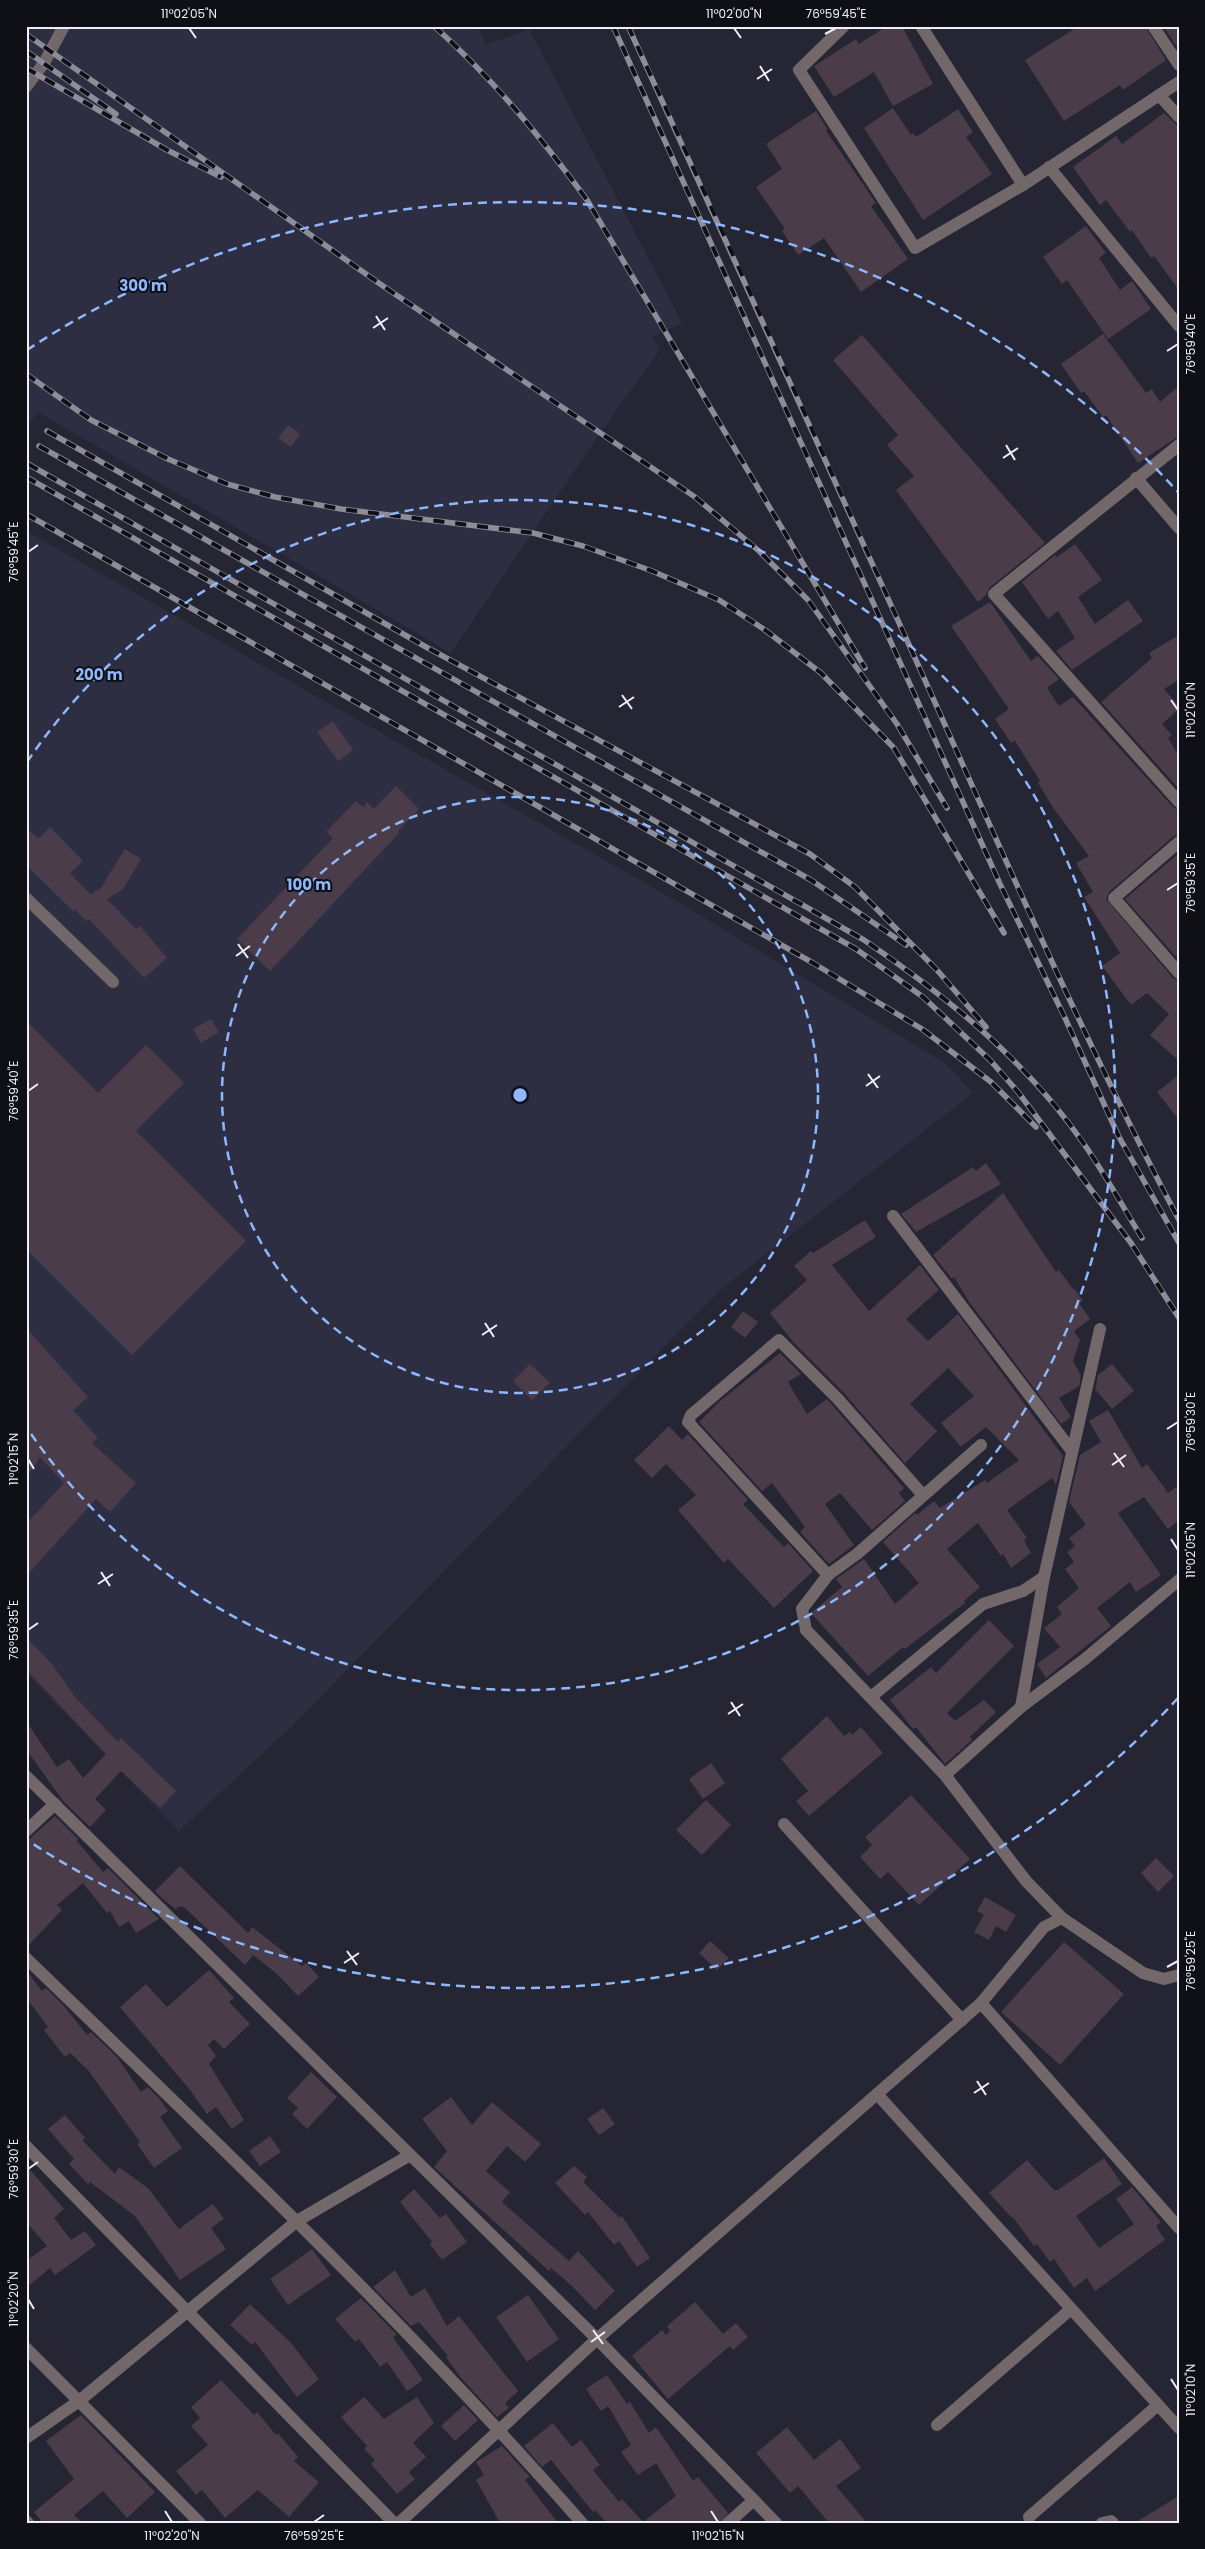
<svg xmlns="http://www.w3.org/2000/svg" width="1205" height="2549" font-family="Poppins,sans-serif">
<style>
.built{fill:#2e2e43}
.building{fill:#4a3c48}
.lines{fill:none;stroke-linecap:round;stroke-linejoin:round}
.minor{stroke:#72686a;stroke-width:12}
.rail-casing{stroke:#8d8d9a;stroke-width:5.5}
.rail{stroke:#0f0f16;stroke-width:4;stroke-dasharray:11;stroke-linecap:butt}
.ticks{fill:none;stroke:#efeffa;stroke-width:2}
.ring{fill:none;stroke:#8eb8fd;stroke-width:2.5;stroke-dasharray:9 6}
.centre{fill:#8eb8fd;stroke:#0f0f16;stroke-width:2.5}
.ring-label{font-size:15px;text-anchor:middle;font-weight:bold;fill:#8eb8fd;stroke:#0f0f16;stroke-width:4;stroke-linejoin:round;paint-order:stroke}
.neatline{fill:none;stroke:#efeffa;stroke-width:2}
.ticks-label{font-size:12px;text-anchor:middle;fill:#efeffa}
</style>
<rect width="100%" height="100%" fill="#252534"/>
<!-- built -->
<g class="built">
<path d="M 26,26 L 477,26 L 486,45 L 529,29 L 682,323 L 653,337 L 660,350 L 600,433 L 451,653 L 38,412 L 26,428 Z"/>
<path d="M 26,531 L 680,903 L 946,1064 L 973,1093 L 720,1290 L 291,1727 L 179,1831 L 26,1673 Z"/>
</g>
<!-- building -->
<g class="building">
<path d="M 887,26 L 902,26 L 933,84 L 893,106 L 874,72 L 834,97 L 814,66 L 856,39 L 859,44 Z"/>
<path d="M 1079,26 L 1145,26 L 1166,60 L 1123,90 L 1120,85 L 1064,121 L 1025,60 Z"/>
<path d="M 1163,26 L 1179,26 L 1179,50 Z"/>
<path d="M 893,108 L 911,135 L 913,133 L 916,137 L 958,109 L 973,132 L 966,137 L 992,174 L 923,220 L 864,128 Z"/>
<path d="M 816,111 L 828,130 L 826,131 L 876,203 L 871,206 L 908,259 L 861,292 L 824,238 L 798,255 L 782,231 L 785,229 L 756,187 L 782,169 L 766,144 Z"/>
<path d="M 1164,113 L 1179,127 L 1179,290 L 1154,256 L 1151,258 L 1132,230 L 1130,232 L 1106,200 L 1100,205 L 1073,167 L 1116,136 L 1122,144 Z"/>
<path d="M 1086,226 L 1106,253 L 1099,258 L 1120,290 L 1132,281 L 1151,309 L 1108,339 L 1067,280 L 1062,284 L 1043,257 Z"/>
<path d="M 1103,334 L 1146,393 L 1152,389 L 1160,402 L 1179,386 L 1179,436 L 1138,463 L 1106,415 L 1103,417 L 1084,391 L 1081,393 L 1061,364 Z"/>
<path d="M 862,335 L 1045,543 L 989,588 L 986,595 L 978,602 L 896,490 L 914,476 L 887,445 L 898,435 L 833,360 Z"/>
<path d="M 288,425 L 300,434 L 291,447 L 278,438 Z"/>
<path d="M 1075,544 L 1102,580 L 1078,597 L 1095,624 L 1128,600 L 1143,621 L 1072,670 L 1056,651 L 1075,638 L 1058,611 L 1048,619 L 1022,582 L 1055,555 L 1057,557 Z"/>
<path d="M 990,602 L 1031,661 L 1038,656 L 1059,679 L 1047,688 L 1059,706 L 1073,697 L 1173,807 L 1179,810 L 1179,834 L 1174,836 L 1109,892 L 1106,899 L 1173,978 L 1179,981 L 1179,1061 L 1150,1035 L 1169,1014 L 1147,993 L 1131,1005 L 1102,966 L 1120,953 L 1084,897 L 1093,892 L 1076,863 L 1089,856 L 1054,809 L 1038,783 L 1040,781 L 1015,741 L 1011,743 L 995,719 L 1009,709 L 951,626 Z"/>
<path d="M 1179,635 L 1179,680 L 1164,689 L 1179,706 L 1179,709 L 1162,724 L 1172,735 L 1168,738 L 1179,756 L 1179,789 L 1101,702 L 1152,658 L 1149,653 Z"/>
<path d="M 333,721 L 353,750 L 338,761 L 317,732 Z"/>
<path d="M 396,786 L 419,809 L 398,831 L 399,833 L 270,971 L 237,939 L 333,838 L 326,832 L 356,801 L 363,807 L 367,802 L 374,809 Z"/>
<path d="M 26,827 L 38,839 L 50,827 L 83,861 L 70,873 L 91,895 L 98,889 L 99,891 L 125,849 L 141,859 L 123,889 L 107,899 L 136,929 L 140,926 L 167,958 L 144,978 L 89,919 L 86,921 L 75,909 L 73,911 L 26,865 Z"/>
<path d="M 1179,853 L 1179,960 L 1125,899 Z"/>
<path d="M 211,1019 L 219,1032 L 201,1043 L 193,1029 Z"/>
<path d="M 26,1021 L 98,1093 L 146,1045 L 184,1083 L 136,1131 L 246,1241 L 132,1355 L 26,1249 Z"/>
<path d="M 1179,1075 L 1179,1120 L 1157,1092 Z"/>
<path d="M 986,1163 L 1001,1184 L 916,1232 L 901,1214 L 973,1167 L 976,1171 Z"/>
<path d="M 1003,1193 L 1056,1272 L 1059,1270 L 1073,1289 L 1074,1288 L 1083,1301 L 1079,1303 L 1090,1319 L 1074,1331 L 1080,1340 L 1073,1361 L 1081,1375 L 1079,1386 L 1059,1398 L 1071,1417 L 1061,1424 L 970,1303 L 954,1277 L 952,1279 L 933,1255 Z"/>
<path d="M 865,1220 L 876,1237 L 832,1265 L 869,1311 L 920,1265 L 939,1290 L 906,1319 L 928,1341 L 958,1314 L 1063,1456 L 1056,1485 L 1052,1478 L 1007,1510 L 1027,1538 L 1024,1540 L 1031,1553 L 1011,1568 L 1003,1554 L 1001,1556 L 978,1523 L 947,1549 L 980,1587 L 964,1601 L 965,1603 L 905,1649 L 903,1647 L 868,1676 L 811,1613 L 842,1587 L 836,1579 L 864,1559 L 895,1604 L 919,1583 L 883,1542 L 915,1513 L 917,1515 L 934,1501 L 940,1508 L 985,1480 L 987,1483 L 1019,1460 L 986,1427 L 961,1447 L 941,1423 L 974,1396 L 948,1368 L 910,1404 L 937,1431 L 905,1463 L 843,1392 L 794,1343 L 770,1313 L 807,1280 L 794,1266 L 811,1251 L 813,1253 Z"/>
<path d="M 743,1311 L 758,1322 L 745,1338 L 731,1327 Z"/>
<path d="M 26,1328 L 88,1397 L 73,1410 L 98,1438 L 92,1443 L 136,1483 L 110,1512 L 96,1499 L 26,1576 L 26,1524 L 64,1483 L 40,1457 L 26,1479 Z"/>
<path d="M 780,1353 L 801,1374 L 788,1382 L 807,1414 L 827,1399 L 904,1488 L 899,1493 L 905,1501 L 872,1530 L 840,1493 L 825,1504 L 854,1545 L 829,1564 L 800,1532 L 805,1527 L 772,1483 L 762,1491 L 699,1422 L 720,1401 Z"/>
<path d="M 530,1364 L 550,1383 L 532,1400 L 513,1381 Z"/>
<path d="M 1112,1364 L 1134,1391 L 1112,1409 L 1095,1389 L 1098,1375 Z"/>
<path d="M 1108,1410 L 1142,1468 L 1147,1464 L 1168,1493 L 1179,1485 L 1179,1520 L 1168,1529 L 1144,1497 L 1118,1513 L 1161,1575 L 1136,1592 L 1130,1582 L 1097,1608 L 1111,1626 L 1046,1678 L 1037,1664 L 1060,1647 L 1044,1628 L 1062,1614 L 1057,1607 L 1079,1588 L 1065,1569 L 1074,1562 L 1067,1552 L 1075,1546 L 1069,1538 L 1086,1525 L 1069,1502 L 1080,1455 L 1101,1442 L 1089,1421 Z"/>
<path d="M 669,1426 L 682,1440 L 688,1434 L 748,1500 L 743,1504 L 784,1547 L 788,1543 L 813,1571 L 774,1608 L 728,1559 L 724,1563 L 678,1510 L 696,1495 L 666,1464 L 652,1478 L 634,1460 Z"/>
<path d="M 989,1620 L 1014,1646 L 947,1713 L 955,1721 L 984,1700 L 996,1712 L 970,1737 L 972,1740 L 945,1764 L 916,1727 L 913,1729 L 890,1700 L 931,1667 L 936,1673 Z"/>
<path d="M 26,1637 L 52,1664 L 74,1696 L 118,1742 L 121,1738 L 176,1791 L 160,1808 L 121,1771 L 95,1799 L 106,1810 L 90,1827 L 63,1801 L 26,1749 L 26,1721 L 57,1767 L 69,1759 L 83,1778 L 106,1754 L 26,1669 Z"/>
<path d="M 827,1716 L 844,1736 L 850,1732 L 852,1735 L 861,1727 L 883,1753 L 809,1816 L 796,1801 L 808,1791 L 781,1759 Z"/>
<path d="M 711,1763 L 725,1783 L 703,1799 L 689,1779 Z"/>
<path d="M 911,1795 L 970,1859 L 919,1905 L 888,1872 L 880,1879 L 860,1857 L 872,1845 L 865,1837 Z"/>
<path d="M 706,1800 L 731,1825 L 702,1855 L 676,1830 Z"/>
<path d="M 55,1816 L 78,1839 L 77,1841 L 103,1872 L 108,1868 L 159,1919 L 136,1933 L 129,1921 L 119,1927 L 110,1911 L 107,1913 L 83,1883 L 57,1905 L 62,1910 L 26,1948 L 26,1842 Z"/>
<path d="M 1156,1858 L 1174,1876 L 1158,1892 L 1141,1873 Z"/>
<path d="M 180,1866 L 248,1933 L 252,1927 L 302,1966 L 306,1963 L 319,1977 L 298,1996 L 277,1974 L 253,1955 L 245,1965 L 185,1908 L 181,1906 L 175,1909 L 163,1899 L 155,1891 Z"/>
<path d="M 985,1897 L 1016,1915 L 1006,1932 L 996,1926 L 989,1940 L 974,1932 L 984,1915 L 977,1911 Z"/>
<path d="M 710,1941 L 729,1958 L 717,1970 L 699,1953 Z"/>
<path d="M 1064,1942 L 1124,1994 L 1060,2065 L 1001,2012 Z"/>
<path d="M 26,1970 L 42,1991 L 46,1988 L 64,2006 L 87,2035 L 91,2032 L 117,2057 L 141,2092 L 148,2087 L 158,2097 L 168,2111 L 160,2117 L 182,2148 L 154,2168 L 137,2144 L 140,2142 L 88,2070 L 70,2053 L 65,2057 L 44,2030 L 48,2027 L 26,1997 Z"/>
<path d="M 209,1970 L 234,1998 L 229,2002 L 250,2024 L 224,2049 L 214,2039 L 208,2045 L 216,2056 L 209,2064 L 244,2120 L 232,2129 L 216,2107 L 207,2114 L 190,2090 L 120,2007 L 146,1984 L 167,2007 Z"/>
<path d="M 311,2072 L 337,2097 L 307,2129 L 292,2114 L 298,2108 L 287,2098 Z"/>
<path d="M 451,2097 L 472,2125 L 492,2102 L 541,2144 L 525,2162 L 507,2146 L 486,2171 L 510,2192 L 502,2202 L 569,2261 L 578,2251 L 615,2291 L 595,2310 L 572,2286 L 551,2268 L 549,2271 L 434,2167 L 447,2151 L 422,2119 Z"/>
<path d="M 603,2108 L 615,2124 L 599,2135 L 587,2119 Z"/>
<path d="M 65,2115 L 85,2138 L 82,2140 L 115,2174 L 119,2167 L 149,2189 L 179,2229 L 191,2220 L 193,2222 L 191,2220 L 213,2204 L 224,2219 L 211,2228 L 226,2249 L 180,2280 L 135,2216 L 90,2182 L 88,2184 L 69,2164 L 74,2159 L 48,2129 Z"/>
<path d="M 270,2136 L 281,2152 L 260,2166 L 249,2151 Z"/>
<path d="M 1104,2158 L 1122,2184 L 1076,2216 L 1099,2248 L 1134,2224 L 1116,2199 L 1132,2187 L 1161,2222 L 1156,2226 L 1165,2240 L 1095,2291 L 1087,2278 L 1074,2288 L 1054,2259 L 1050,2262 L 1037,2244 L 1034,2246 L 1013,2217 L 1012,2218 L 989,2193 L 1027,2160 L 1054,2190 L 1058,2190 Z"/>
<path d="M 26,2165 L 64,2209 L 54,2218 L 71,2240 L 85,2231 L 96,2245 L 55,2275 L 50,2268 L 26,2288 L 26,2261 L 47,2246 L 26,2222 Z"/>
<path d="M 574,2166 L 587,2177 L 583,2182 L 620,2218 L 622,2216 L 650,2258 L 637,2267 L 619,2241 L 614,2245 L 588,2212 L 585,2215 L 555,2183 Z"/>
<path d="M 414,2189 L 440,2218 L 446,2214 L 467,2242 L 442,2260 L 430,2244 L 432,2242 L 400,2202 Z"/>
<path d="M 312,2249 L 331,2275 L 288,2305 L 270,2279 Z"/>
<path d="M 395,2270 L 411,2297 L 425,2288 L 447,2326 L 459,2316 L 518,2391 L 505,2403 L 509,2408 L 497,2417 L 461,2378 L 446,2357 L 448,2356 L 419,2322 L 411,2326 L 373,2287 Z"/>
<path d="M 528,2295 L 559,2339 L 527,2362 L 496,2317 Z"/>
<path d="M 361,2298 L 397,2335 L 393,2337 L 423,2380 L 407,2391 L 387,2362 L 380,2367 L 359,2339 L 355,2342 L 335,2319 Z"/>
<path d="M 695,2302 L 723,2334 L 736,2323 L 748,2337 L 733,2350 L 730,2346 L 668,2399 L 632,2356 L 662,2330 L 666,2335 L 670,2331 L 667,2326 Z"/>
<path d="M 250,2304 L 292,2344 L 319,2379 L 297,2397 L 255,2342 L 252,2345 L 230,2325 Z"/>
<path d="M 607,2375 L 627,2404 L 630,2402 L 649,2433 L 656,2427 L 693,2481 L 698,2477 L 728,2513 L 720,2523 L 607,2523 L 595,2510 L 593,2512 L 551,2460 L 542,2467 L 524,2446 L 553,2423 L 572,2447 L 581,2440 L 600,2465 L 593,2470 L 619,2502 L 622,2499 L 643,2522 L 676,2496 L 656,2463 L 638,2475 L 621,2452 L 631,2445 L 608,2406 L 601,2411 L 586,2389 Z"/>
<path d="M 221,2380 L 254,2415 L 257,2412 L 276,2435 L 278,2433 L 298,2457 L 294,2461 L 319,2482 L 289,2517 L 258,2490 L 225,2518 L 202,2490 L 196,2495 L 176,2471 L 208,2445 L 191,2426 L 200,2418 L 191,2407 Z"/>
<path d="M 364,2397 L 384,2419 L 417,2397 L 434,2423 L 413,2443 L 426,2457 L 409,2472 L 415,2479 L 397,2494 L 371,2464 L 375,2460 L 364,2449 L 367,2446 L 341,2417 Z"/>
<path d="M 464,2405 L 478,2420 L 455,2441 L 441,2426 Z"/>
<path d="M 81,2415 L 155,2492 L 127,2518 L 103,2491 L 74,2515 L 83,2523 L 43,2523 L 34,2512 L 74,2479 L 46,2441 Z"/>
<path d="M 787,2427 L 814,2460 L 840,2439 L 861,2468 L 836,2486 L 867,2523 L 829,2523 L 798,2486 L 790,2493 L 756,2453 Z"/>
<path d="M 502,2446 L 530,2477 L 525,2480 L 558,2523 L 500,2523 L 476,2480 L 484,2475 L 476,2462 Z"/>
<path d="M 1179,2496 L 1179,2523 L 1134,2523 Z"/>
</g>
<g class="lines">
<!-- minor -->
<g class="minor">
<path d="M 844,26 L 799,70 L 915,248 L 1023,185 L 1179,82"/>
<path d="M 921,26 L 1023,185"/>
<path d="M 1153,26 L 1179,65"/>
<path d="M 26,87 L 44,63 L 64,26"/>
<path d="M 1159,95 L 1179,117"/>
<path d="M 1049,167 L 1179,326"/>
<path d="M 1179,445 L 994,594 L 1179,802"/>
<path d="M 1136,478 L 1179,528"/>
<path d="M 1179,842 L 1114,898 L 1179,973"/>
<path d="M 26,898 L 113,982"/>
<path d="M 893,1216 L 1072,1451"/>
<path d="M 981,1445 L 857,1554 L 828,1575 L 802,1609 L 806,1630 L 945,1775 L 1026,1881 L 1062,1918"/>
<path d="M 828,1575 L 688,1422 L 691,1415 L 779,1340 L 837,1398 L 922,1494"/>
<path d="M 871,1697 L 983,1604 L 1023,1591 L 1044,1577"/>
<path d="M 1021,1707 L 1044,1577 L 1100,1329"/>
<path d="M 945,1775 L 1021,1707 L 1085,1659 L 1179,1580"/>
<path d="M 26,1776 L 597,2339 L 776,2523"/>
<path d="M 784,1824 L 962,2020"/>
<path d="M 26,1831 L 55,1804"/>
<path d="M 26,1958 C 216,2142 408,2324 582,2523"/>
<path d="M 981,2003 L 1179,2228"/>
<path d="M 877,2094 L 1179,2428"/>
<path d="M 26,2146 L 394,2523"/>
<path d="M 26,2348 L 200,2523"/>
<path d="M 937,2425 L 1071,2309"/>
<path d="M 26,2438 L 79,2401 L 297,2221 L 410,2155"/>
<path d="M 1029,2517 L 1158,2405"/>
<path d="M 26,2521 L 28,2523"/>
<path d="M 399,2523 L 597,2339 L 981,2003 L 1044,1927 L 1062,1918 L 1143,1973 L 1164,1979 L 1179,1975"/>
<path d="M 728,2523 L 754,2500"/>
<path d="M 1102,2523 L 1111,2521 L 1113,2523"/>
</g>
<!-- rail casing -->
<g class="rail-casing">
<g id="rail">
<path d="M 434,26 C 493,79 540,136 587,200 L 865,668"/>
<path d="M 613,26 L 1000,884 L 1065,1018 L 1119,1137 L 1179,1243"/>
<path d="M 628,26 C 725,236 820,447 915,658 C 1000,847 1082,1037 1179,1220"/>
<path d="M 26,34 L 383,286 L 695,497 L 759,551 L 808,600 L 897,724 L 947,808"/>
<path d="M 26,51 L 116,114"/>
<path d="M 26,68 L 167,150 L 221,177"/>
<path d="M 26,374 L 91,420 L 168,459 L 227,484 L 275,497 L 341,509 L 533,533 L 583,546 L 652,571 L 719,600 L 765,630 L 821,673 L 894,748 L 1004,933"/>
<path d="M 47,431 L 426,647 L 810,854 L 855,887 L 937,970 L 986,1027"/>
<path d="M 39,446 L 811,880 L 906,945"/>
<path d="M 28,464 L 864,940 C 946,996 1027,1061 1084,1144 C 1105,1174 1123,1207 1142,1238"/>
<path d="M 26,477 L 856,949 L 923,997 L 990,1060 L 1018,1092 L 1131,1243 L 1179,1318"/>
<path d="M 26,514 L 813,963 L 922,1029 L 991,1082 L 1036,1127"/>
</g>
</g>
<!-- rail -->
<use href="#rail" class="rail"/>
</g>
<!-- ticks -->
<path class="ticks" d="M 189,28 L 196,38M 734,28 L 741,38M 825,34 L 836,28M 760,66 L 769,81M 757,79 L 772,69M 376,316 L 385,330M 373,328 L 388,318M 1167,351 L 1178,344M 1006,445 L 1015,460M 1003,458 L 1018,448M 28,552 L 38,545M 622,695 L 632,709M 1171,700 L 1178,710M 619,707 L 634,697M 1167,890 L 1178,883M 238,944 L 248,958M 236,956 L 250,946M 868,1074 L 878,1088M 866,1086 L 880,1076M 28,1091 L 38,1084M 485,1323 L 494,1337M 482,1335 L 497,1325M 1167,1429 L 1178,1422M 1114,1453 L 1124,1467M 28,1459 L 34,1469M 1112,1465 L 1126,1455M 1171,1539 L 1178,1550M 101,1572 L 110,1586M 98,1584 L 113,1574M 28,1630 L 38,1623M 731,1702 L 740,1716M 728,1714 L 743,1704M 347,1951 L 357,1965M 344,1963 L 359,1953M 1167,1967 L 1178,1961M 977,2081 L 986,2095M 974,2093 L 989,2083M 28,2169 L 38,2162M 28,2299 L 34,2309M 593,2330 L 603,2344M 591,2342 L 605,2332M 1171,2379 L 1178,2390M 165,2511 L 172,2522M 711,2511 L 718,2522M 314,2522 L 324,2515"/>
<!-- distance rings -->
<g class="ring">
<circle cx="520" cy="1095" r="298"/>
<path d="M27 762A595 595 0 1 1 27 1428"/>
<path d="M1178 1698A893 893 0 0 1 27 1840M27 350A893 893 0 0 1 1178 492"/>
</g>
<circle cx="520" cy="1095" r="8" class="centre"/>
<g class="ring-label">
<text x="143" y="291">300 m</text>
<text x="99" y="680">200 m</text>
<text x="309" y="890">100 m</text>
</g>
<!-- border -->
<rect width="1205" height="2549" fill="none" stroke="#0f0f16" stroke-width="55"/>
<rect x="28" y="28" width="1150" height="2494" class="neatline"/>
<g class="ticks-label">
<text x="189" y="18">11°02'05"N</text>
<text x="734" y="18">11°02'00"N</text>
<text x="836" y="18">76°59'45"E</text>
<text transform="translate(1191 344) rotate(-90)" y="4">76°59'40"E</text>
<text transform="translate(14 552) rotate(-90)" y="4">76°59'45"E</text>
<text transform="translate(1191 710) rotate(-90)" y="4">11°02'00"N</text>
<text transform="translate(1191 883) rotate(-90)" y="4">76°59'35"E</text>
<text transform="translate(14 1091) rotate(-90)" y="4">76°59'40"E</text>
<text transform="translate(1191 1422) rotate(-90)" y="4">76°59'30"E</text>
<text transform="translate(14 1459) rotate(-90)" y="4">11°02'15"N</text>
<text transform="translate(1191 1550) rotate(-90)" y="4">11°02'05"N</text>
<text transform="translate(14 1630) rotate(-90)" y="4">76°59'35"E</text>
<text transform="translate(1191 1961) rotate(-90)" y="4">76°59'25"E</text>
<text transform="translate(14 2169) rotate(-90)" y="4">76°59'30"E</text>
<text transform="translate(14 2299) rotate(-90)" y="4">11°02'20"N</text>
<text transform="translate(1191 2390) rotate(-90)" y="4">11°02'10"N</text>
<text x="172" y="2540">11°02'20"N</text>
<text x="314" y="2540">76°59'25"E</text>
<text x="718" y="2540">11°02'15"N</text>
</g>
</svg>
